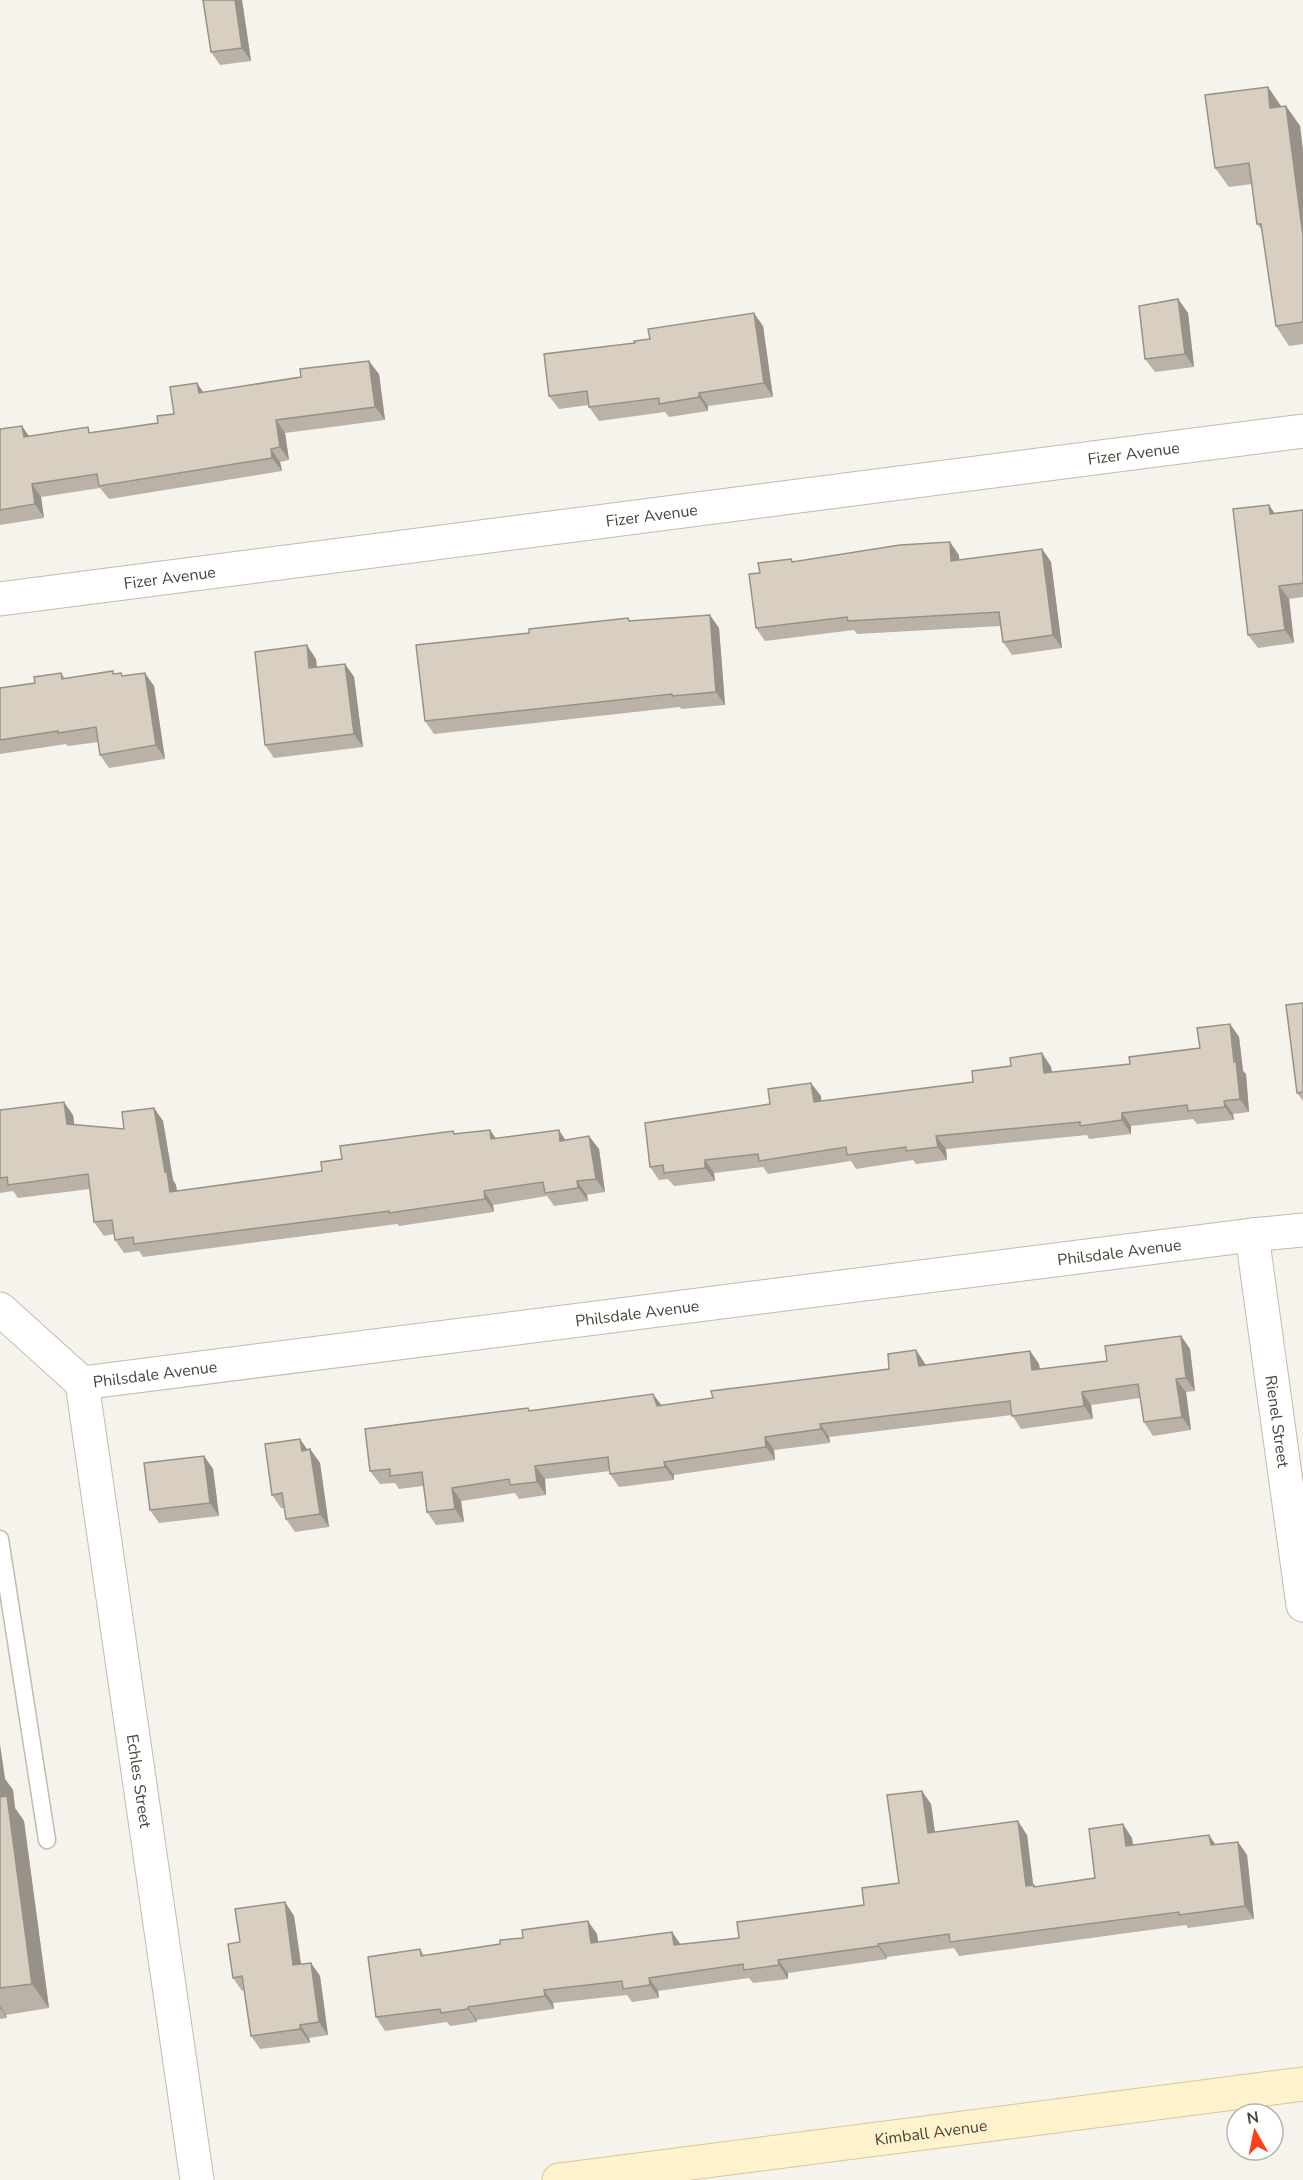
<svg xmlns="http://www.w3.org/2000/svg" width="1303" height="2180" font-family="'Nunito Sans',sans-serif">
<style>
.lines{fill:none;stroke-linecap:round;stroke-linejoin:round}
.lane-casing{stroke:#c2bbae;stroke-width:19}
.street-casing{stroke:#c2bbae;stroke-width:35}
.secondary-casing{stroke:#d6c79b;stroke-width:35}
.lane{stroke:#fff;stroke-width:16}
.street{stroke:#fff;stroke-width:33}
.secondary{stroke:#fff3cd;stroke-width:33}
.wall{fill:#bab2a6}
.shaded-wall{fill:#979187}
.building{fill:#d8cfc1;stroke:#979187;stroke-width:1.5}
.labels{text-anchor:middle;stroke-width:4.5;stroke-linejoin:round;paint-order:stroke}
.street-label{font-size:16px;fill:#4b4439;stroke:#fff}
</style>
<rect width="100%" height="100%" fill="#f6f3ec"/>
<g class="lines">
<!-- lane casing -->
<g class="lane-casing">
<path id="lane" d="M 0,1539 L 47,1840"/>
</g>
<!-- street casing -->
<g class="street-casing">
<g id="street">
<path id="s1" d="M 0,599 L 1303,431"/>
<path id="s2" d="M 1252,1235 L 1303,1605"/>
<path id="s3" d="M 0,1309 L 82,1383 L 1252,1235 L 1303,1230"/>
<path id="s4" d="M 82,1383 L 197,2180"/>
</g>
</g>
<!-- secondary casing -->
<g class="secondary-casing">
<g id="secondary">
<path id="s5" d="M 559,2180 L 1303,2084"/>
</g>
</g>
<!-- lane -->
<use href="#lane" class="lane"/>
<!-- street -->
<use href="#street" class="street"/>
<!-- secondary -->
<use href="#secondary" class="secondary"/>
</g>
<!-- wall -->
<g class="wall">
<path d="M 202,0 L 242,0 L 251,61 L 220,65 L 211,52 L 203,2 Z"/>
<path d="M 1268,87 L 1281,107 L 1286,106 L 1300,126 L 1303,152 L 1303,344 L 1289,346 L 1276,326 L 1262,230 L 1257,224 L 1252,184 L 1229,187 L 1215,168 Z"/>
<path d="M 1178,299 L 1188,313 L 1194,367 L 1155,372 L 1145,359 Z"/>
<path d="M 763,326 L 773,397 L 708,406 L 708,411 L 669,417 L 665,412 L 599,421 L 589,407 L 589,405 L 559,409 L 549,396 L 635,343 Z"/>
<path d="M 379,374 L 385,420 L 285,433 L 289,460 L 280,462 L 282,471 L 109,499 L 100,488 L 41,497 L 44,518 L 0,525 L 0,429 L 30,437 L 92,432 L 158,423 L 174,414 L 203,392 Z"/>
<path d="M 1303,510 L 1303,597 L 1289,599 L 1294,643 L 1258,648 L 1248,635 L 1275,513 Z"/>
<path d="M 1042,549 L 1051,562 L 1062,648 L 1012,655 L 1003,642 L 1000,626 L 857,634 L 854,630 L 765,641 L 756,628 L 760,573 L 791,559 L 793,562 L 959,555 L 959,560 Z"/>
<path d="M 628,618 L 630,621 L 719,628 L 725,705 L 681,709 L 680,707 L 434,734 L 425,721 L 529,633 Z"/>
<path d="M 316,659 L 317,667 L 345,664 L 354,677 L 363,747 L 274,758 L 265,745 Z"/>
<path d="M 61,673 L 65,678 L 115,674 L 154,686 L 165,759 L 109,768 L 100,755 L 98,742 L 68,746 L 66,744 L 0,754 L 0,688 L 35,683 Z"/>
<path d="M 1303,1003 L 1303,1101 L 1297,1093 Z"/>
<path d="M 1230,1024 L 1239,1037 L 1243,1071 L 1246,1074 L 1249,1112 L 1233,1114 L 1234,1120 L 1197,1124 L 1193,1119 L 1131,1126 L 1131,1134 L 1089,1139 L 1087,1135 L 946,1149 L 947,1160 L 916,1164 L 913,1160 L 856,1169 L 851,1161 L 768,1174 L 763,1167 L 714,1173 L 715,1181 L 674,1186 L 668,1179 L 659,1180 L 650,1167 L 770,1104 L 821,1096 L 821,1101 L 973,1082 L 1042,1053 L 1051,1067 L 1052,1072 L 1130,1064 L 1200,1048 Z"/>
<path d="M 154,1108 L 163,1121 L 173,1180 L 176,1185 L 177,1191 L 322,1171 L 342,1159 L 453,1131 L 456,1134 L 490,1130 L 496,1139 L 566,1140 L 599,1149 L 605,1192 L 587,1195 L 588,1201 L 554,1206 L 547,1196 L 493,1205 L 494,1212 L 399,1226 L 397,1224 L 143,1257 L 139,1251 L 124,1253 L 115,1240 L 114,1234 L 104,1236 L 94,1222 L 90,1189 L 18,1198 L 13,1191 L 0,1193 L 0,1110 L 73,1115 L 74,1125 L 124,1129 Z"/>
<path d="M 1181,1336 L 1190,1349 L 1195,1391 L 1186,1392 L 1191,1430 L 1153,1436 L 1144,1422 L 1140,1398 L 1091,1405 L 1093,1419 L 1021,1429 L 1012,1415 L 829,1437 L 830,1443 L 774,1450 L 775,1460 L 674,1475 L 674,1480 L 619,1487 L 610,1474 L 610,1471 L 545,1479 L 546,1495 L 519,1499 L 515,1493 L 461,1501 L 464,1522 L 436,1525 L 427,1512 L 423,1486 L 399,1489 L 395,1483 L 380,1484 L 370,1471 L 530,1410 L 661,1405 L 713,1398 L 889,1369 L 916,1350 L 926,1365 L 1030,1351 L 1039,1364 L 1040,1369 L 1107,1361 Z"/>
<path d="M 310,1449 L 320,1463 L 329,1527 L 295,1532 L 286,1519 L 284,1508 L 281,1508 L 272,1495 Z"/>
<path d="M 204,1456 L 213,1469 L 219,1516 L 159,1523 L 150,1510 Z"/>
<path d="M 0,1745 L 5,1779 L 13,1790 L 15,1808 L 24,1821 L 49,2008 L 6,2015 L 7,2018 L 0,2019 Z"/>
<path d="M 931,1804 L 935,1832 L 1027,1835 L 1033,1885 L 1036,1887 L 1095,1878 L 1132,1838 L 1133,1845 L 1216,1844 L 1238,1842 L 1247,1855 L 1254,1919 L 1188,1928 L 1186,1925 L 959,1956 L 954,1948 L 887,1957 L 887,1959 L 788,1973 L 788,1979 L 753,1983 L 749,1978 L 658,1991 L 659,1998 L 632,2002 L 627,1995 L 553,2003 L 554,2009 L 477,2020 L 477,2022 L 450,2026 L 447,2022 L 385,2031 L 376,2017 L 420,1949 L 424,1955 L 597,1934 L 598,1942 L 672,1932 L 680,1944 L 739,1938 L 864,1905 L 899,1883 Z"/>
<path d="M 285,1902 L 294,1916 L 301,1964 L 311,1963 L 320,1976 L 328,2035 L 309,2038 L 310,2043 L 260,2049 L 251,2036 L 244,1990 L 242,1991 L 233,1978 L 240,1942 Z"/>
</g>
<!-- shaded-wall -->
<g class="shaded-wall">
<path d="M 235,0 L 242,0 L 251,61 L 242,48 Z"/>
<path d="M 1268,87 L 1281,106 L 1284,127 L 1270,108 Z"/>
<path d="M 1286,106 L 1300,126 L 1303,152 L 1303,236 Z"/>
<path d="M 1178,299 L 1188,313 L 1194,367 L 1185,354 Z"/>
<path d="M 754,313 L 763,326 L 773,397 L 764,383 Z"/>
<path d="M 369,361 L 379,374 L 385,420 L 375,407 Z"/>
<path d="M 197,383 L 206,396 L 199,393 Z"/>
<path d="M 699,393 L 708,406 L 708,411 L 699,397 Z"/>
<path d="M 276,420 L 285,433 L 289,460 L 280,447 Z"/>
<path d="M 22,426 L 31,439 L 24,437 Z"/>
<path d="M 271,449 L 280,462 L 282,471 L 272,458 Z"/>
<path d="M 32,484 L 41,497 L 44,518 L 35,504 Z"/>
<path d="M 1269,505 L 1278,518 L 1270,514 Z"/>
<path d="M 950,542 L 959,555 L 960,574 L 951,561 Z"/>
<path d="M 1042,549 L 1051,562 L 1062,648 L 1053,635 Z"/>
<path d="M 1279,586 L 1289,599 L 1294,643 L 1285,630 Z"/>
<path d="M 710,615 L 719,628 L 725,705 L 716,692 Z"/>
<path d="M 307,645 L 316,659 L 318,681 L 309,668 Z"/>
<path d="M 345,664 L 354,677 L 363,747 L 354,734 Z"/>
<path d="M 145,673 L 154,686 L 165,759 L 156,745 Z"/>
<path d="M 1230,1024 L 1239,1037 L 1243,1071 L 1246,1074 L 1249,1112 L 1240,1099 Z"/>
<path d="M 1042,1053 L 1051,1067 L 1054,1086 L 1044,1073 Z"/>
<path d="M 811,1083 L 821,1096 L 823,1115 L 814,1102 Z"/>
<path d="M 1224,1101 L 1233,1114 L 1234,1120 L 1225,1107 Z"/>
<path d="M 64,1102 L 73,1115 L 76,1137 L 67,1124 Z"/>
<path d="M 154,1108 L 163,1121 L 173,1180 L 176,1185 L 179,1205 L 170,1192 L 165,1172 Z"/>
<path d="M 1122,1113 L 1131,1126 L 1131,1134 L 1122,1120 Z"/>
<path d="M 490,1130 L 499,1143 L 491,1139 Z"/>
<path d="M 559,1130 L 568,1144 L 560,1141 Z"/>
<path d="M 589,1136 L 599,1149 L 605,1192 L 596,1179 Z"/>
<path d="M 936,1136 L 946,1149 L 947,1160 L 938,1147 Z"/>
<path d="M 705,1160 L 714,1173 L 715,1181 L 705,1168 Z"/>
<path d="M 577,1181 L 587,1195 L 588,1201 L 578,1188 Z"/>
<path d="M 484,1191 L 493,1205 L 494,1212 L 485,1199 Z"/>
<path d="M 1181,1336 L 1190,1349 L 1195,1391 L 1186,1378 Z"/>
<path d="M 916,1350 L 925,1364 L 928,1379 L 919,1366 Z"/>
<path d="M 1030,1351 L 1039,1364 L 1041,1383 L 1032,1370 Z"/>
<path d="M 1176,1379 L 1186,1392 L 1191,1430 L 1182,1417 Z"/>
<path d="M 1082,1392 L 1091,1405 L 1093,1419 L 1084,1406 Z"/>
<path d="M 653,1394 L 663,1407 L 657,1406 Z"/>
<path d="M 820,1424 L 829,1437 L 830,1443 L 821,1429 Z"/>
<path d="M 765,1437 L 774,1450 L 775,1460 L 766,1447 Z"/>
<path d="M 300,1439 L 309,1452 L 302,1451 Z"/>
<path d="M 310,1449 L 320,1463 L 329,1527 L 320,1514 Z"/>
<path d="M 204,1456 L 213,1469 L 219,1516 L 210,1503 Z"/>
<path d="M 664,1462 L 674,1475 L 674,1480 L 665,1467 Z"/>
<path d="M 535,1466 L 545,1479 L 546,1495 L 537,1482 Z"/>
<path d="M 452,1488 L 461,1501 L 464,1522 L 455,1509 Z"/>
<path d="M 0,1745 L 5,1779 L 13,1790 L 15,1808 L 24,1821 L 49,2008 L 32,1984 L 0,1798 Z"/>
<path d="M 922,1791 L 931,1804 L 937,1847 L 928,1833 Z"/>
<path d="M 1018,1821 L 1027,1835 L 1035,1899 L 1026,1886 Z"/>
<path d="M 1123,1824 L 1132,1838 L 1135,1859 L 1126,1846 Z"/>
<path d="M 1209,1835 L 1218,1848 L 1211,1845 Z"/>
<path d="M 1238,1842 L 1247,1855 L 1254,1919 L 1245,1906 Z"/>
<path d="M 285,1902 L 294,1916 L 303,1978 L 293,1965 Z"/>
<path d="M 588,1921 L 597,1934 L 600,1956 L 591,1943 Z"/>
<path d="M 672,1932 L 681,1945 L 674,1945 Z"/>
<path d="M 878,1944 L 887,1957 L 887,1959 L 878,1946 Z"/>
<path d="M 778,1960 L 788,1973 L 788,1979 L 779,1965 Z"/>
<path d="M 311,1963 L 320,1976 L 328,2035 L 319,2022 Z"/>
<path d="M 649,1978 L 658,1991 L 659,1998 L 650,1985 Z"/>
<path d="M 544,1990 L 553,2003 L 554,2009 L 545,1996 Z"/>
<path d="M 0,2006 L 6,2015 L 7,2018 L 0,2008 Z"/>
<path d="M 468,2007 L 477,2020 L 477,2022 L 468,2009 Z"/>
<path d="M 300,2025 L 309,2038 L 310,2043 L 300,2029 Z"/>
</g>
<!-- building -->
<g class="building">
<path d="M 203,0 L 235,0 L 242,48 L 211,52 Z"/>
<path d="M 1268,87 L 1270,108 L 1286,106 L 1303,236 L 1303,322 L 1276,326 L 1261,224 L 1257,224 L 1249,163 L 1215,168 L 1205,95 Z"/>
<path d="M 1178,299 L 1185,354 L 1145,359 L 1139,306 Z"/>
<path d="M 754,313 L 764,383 L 699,393 L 699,397 L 659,404 L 659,398 L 589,407 L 587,391 L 549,396 L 544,354 L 635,343 L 634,341 L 650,339 L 648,329 Z"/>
<path d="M 369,361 L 375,407 L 276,420 L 280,447 L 271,449 L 272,458 L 99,486 L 97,474 L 32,484 L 35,504 L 0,510 L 0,429 L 22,426 L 24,437 L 88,427 L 89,433 L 158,423 L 157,416 L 174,414 L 170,387 L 197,383 L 199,393 L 301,377 L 300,369 Z"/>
<path d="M 1269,505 L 1270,514 L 1303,510 L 1303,583 L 1279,586 L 1285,630 L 1248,635 L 1233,509 Z"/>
<path d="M 950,542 L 951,561 L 1042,549 L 1053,635 L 1003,642 L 999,612 L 848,621 L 847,617 L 756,628 L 749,574 L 760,573 L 758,563 L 791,559 L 792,562 L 900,545 Z"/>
<path d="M 710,615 L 716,692 L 672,696 L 672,694 L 425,721 L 416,645 L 529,633 L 529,629 L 628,618 L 629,621 Z"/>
<path d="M 307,645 L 309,668 L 345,664 L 354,734 L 265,745 L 255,652 Z"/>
<path d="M 113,671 L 113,674 L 121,673 L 122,676 L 145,673 L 156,745 L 100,755 L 96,727 L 58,733 L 58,731 L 0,740 L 0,688 L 35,683 L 34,677 L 61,673 L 62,679 Z"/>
<path d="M 1303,1003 L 1303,1092 L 1297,1093 L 1286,1005 Z"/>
<path d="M 1230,1024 L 1234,1062 L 1236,1061 L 1240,1099 L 1224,1101 L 1225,1107 L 1188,1111 L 1187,1105 L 1122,1113 L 1122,1120 L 1080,1126 L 1080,1122 L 936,1136 L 938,1147 L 906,1151 L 906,1147 L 847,1155 L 846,1147 L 759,1161 L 758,1154 L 705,1160 L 705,1168 L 664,1173 L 663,1165 L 650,1167 L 645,1123 L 770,1104 L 768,1089 L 811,1083 L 814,1102 L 973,1082 L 972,1071 L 1011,1066 L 1010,1058 L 1042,1053 L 1044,1073 L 1130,1064 L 1129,1057 L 1200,1048 L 1197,1028 Z"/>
<path d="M 64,1102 L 67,1124 L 124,1129 L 122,1112 L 154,1108 L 165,1172 L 167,1172 L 170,1192 L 322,1171 L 321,1162 L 342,1159 L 340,1146 L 453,1131 L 454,1134 L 490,1130 L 491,1139 L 559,1130 L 560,1141 L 589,1136 L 596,1179 L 577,1181 L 578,1188 L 545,1193 L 543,1182 L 484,1191 L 485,1199 L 389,1213 L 389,1211 L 134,1244 L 133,1237 L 115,1240 L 112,1220 L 94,1222 L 88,1174 L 8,1185 L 7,1177 L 0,1178 L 0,1110 Z"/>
<path d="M 1181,1336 L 1186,1378 L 1176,1379 L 1182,1417 L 1144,1422 L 1138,1384 L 1082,1392 L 1084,1406 L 1012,1416 L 1010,1401 L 820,1424 L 821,1429 L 765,1437 L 766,1447 L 664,1462 L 665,1467 L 610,1474 L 608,1457 L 535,1466 L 537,1482 L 510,1485 L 509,1479 L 452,1488 L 455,1509 L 427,1512 L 422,1472 L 390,1476 L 390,1469 L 370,1471 L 365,1429 L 528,1408 L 529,1411 L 653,1394 L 657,1406 L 713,1398 L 711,1391 L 889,1369 L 888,1354 L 916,1350 L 919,1366 L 1030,1351 L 1032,1370 L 1107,1361 L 1105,1346 Z"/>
<path d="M 300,1439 L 302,1451 L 310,1449 L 320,1514 L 286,1519 L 282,1493 L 272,1495 L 265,1444 Z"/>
<path d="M 204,1456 L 210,1503 L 150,1510 L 144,1463 Z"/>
<path d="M 922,1791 L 928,1833 L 1018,1821 L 1026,1886 L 1034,1885 L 1034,1887 L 1095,1878 L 1089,1829 L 1123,1824 L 1126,1846 L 1209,1835 L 1211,1845 L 1238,1842 L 1245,1906 L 1179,1915 L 1179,1912 L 950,1942 L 949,1934 L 878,1944 L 878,1946 L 778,1960 L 779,1965 L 744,1970 L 743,1964 L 649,1978 L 650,1985 L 623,1989 L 622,1981 L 544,1990 L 545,1996 L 468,2007 L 468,2009 L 441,2013 L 440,2009 L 376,2017 L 368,1957 L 420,1949 L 421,1956 L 500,1944 L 500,1940 L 523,1938 L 522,1930 L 588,1921 L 591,1943 L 672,1932 L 674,1945 L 739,1938 L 737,1922 L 864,1905 L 862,1888 L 899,1883 L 887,1795 Z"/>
<path d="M 7,1796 L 32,1984 L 0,1988 L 0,1797 Z"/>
<path d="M 285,1902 L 293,1965 L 311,1963 L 319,2022 L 300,2025 L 300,2029 L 251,2036 L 242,1976 L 233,1978 L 228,1944 L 240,1942 L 235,1909 Z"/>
</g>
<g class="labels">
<!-- street labels -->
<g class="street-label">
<text dy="6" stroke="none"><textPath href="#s1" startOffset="1143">Fizer Avenue</textPath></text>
<text dy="6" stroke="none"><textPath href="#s1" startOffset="657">Fizer Avenue</textPath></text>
<text dy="6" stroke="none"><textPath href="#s1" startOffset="171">Fizer Avenue</textPath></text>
<text dy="6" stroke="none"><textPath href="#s3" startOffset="1156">Philsdale Avenue</textPath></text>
<text dy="6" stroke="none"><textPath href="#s3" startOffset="670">Philsdale Avenue</textPath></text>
<text dy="6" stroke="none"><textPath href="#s3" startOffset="184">Philsdale Avenue</textPath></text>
<text dy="6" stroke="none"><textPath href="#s2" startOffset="188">Rienel Street</textPath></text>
<text dy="6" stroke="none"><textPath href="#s4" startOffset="402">Echles Street</textPath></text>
<text dy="6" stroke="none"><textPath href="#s5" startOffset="375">Kimball Avenue</textPath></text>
</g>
</g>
<!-- north arrow -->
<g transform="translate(1255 2132) rotate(351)"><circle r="28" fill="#ffffff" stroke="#b7b4b0" stroke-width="1.5"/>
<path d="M0-4.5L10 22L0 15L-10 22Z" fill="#fc3f1d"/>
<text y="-9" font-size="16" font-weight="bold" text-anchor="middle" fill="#4b4439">N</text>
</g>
</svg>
